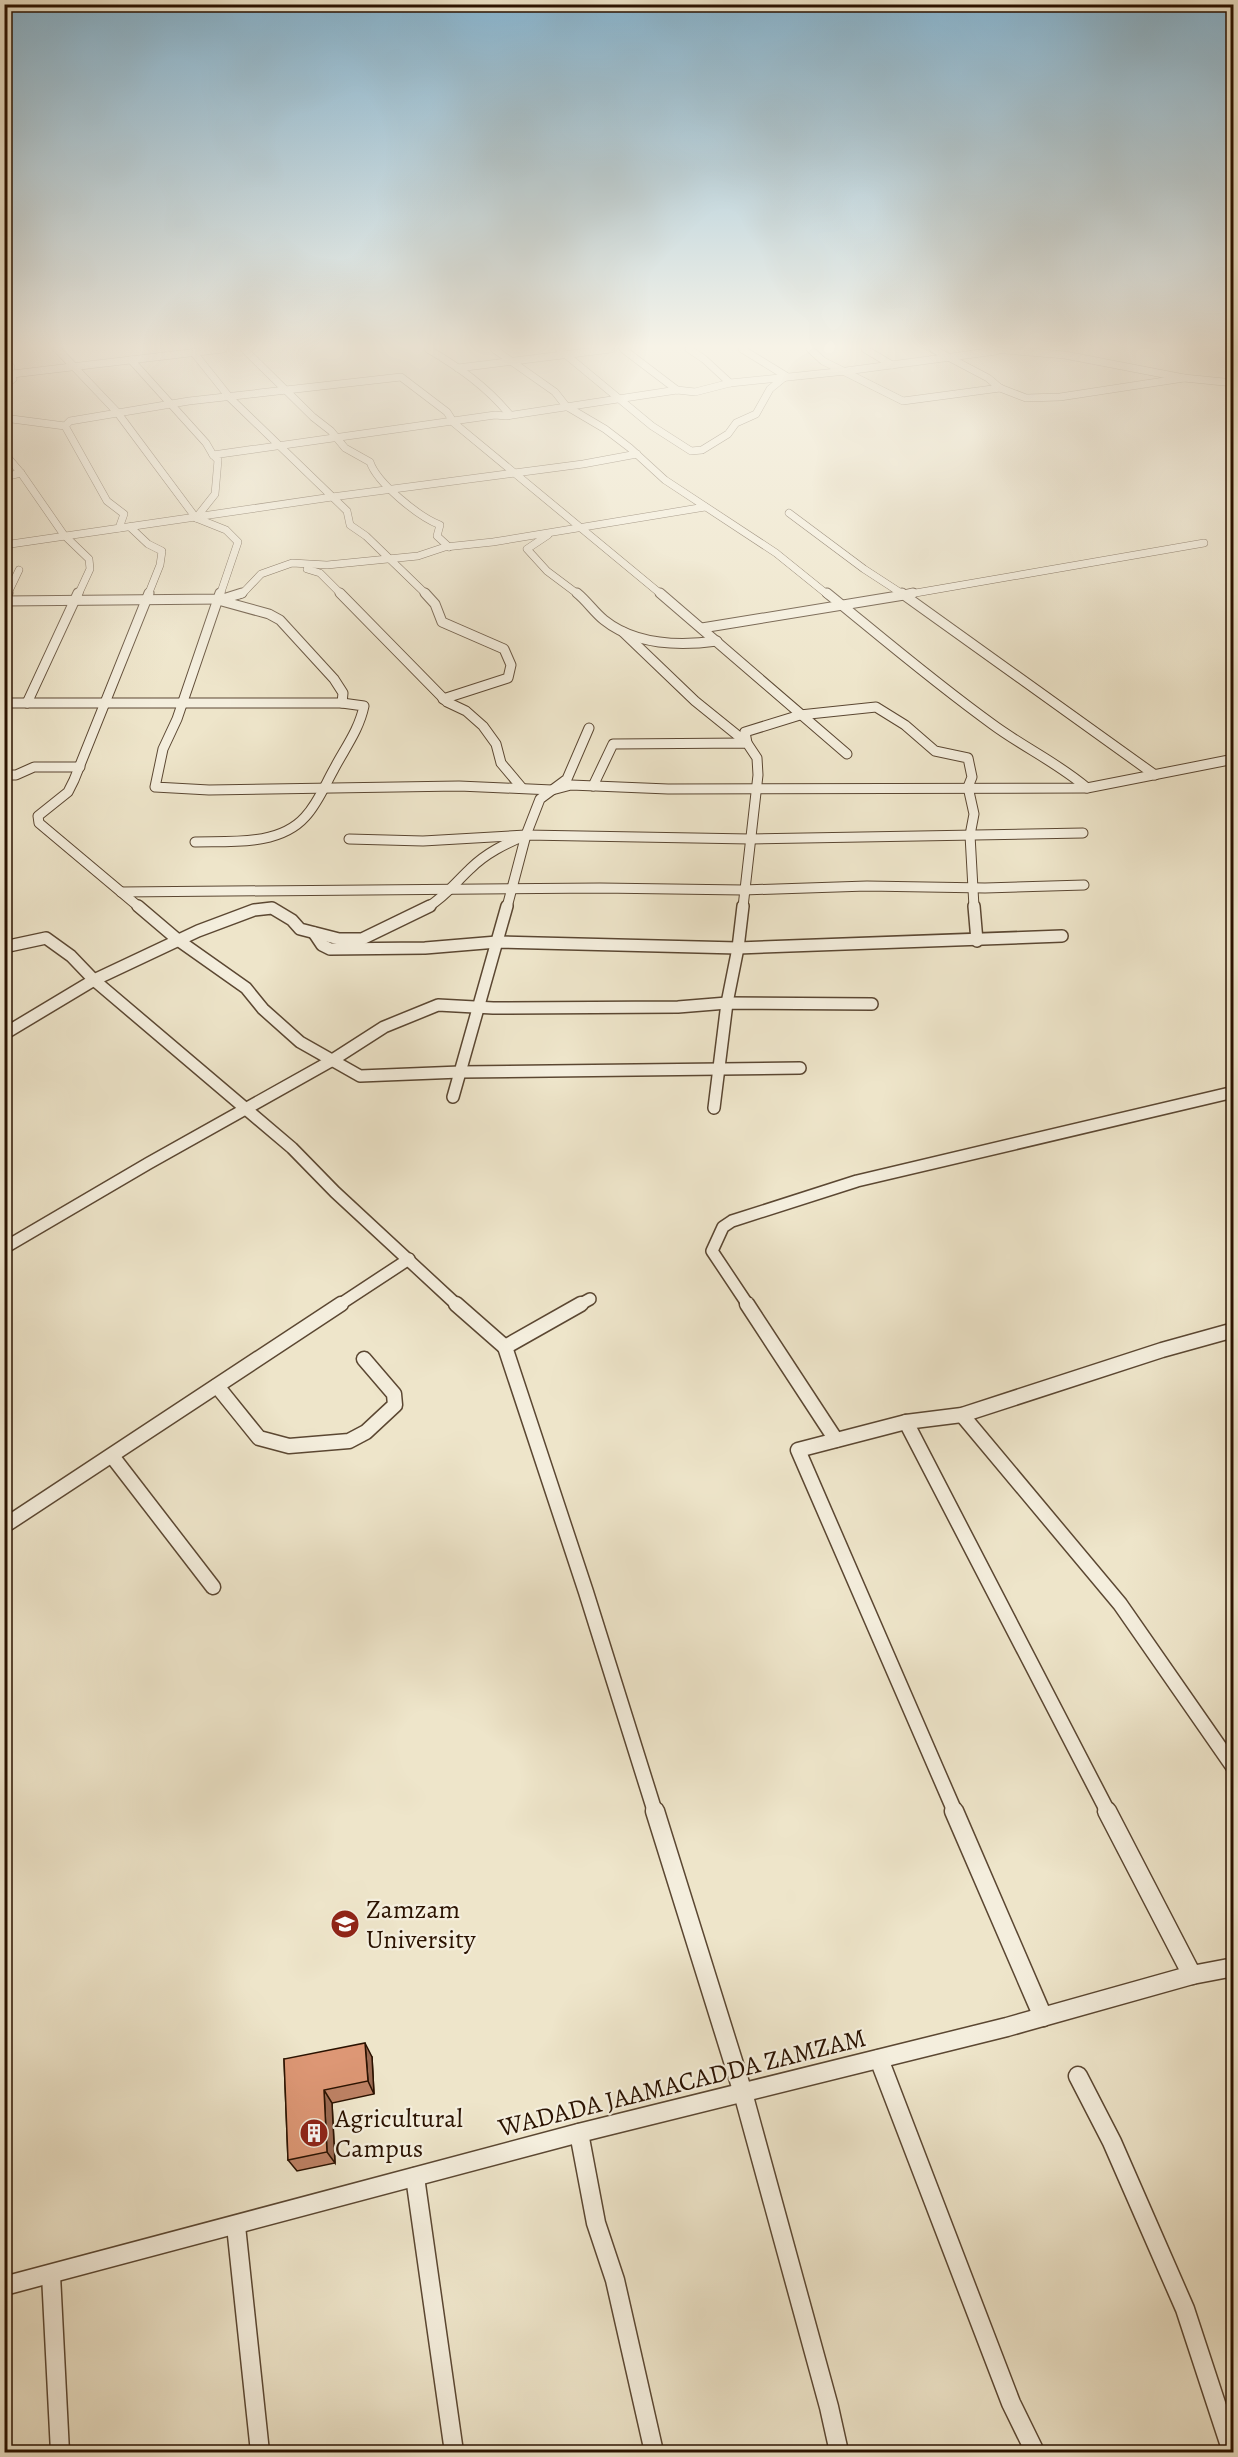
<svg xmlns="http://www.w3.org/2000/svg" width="1238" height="2457" font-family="Alegreya,serif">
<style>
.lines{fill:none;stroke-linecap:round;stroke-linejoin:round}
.minor-far4-casing{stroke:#5b4732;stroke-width:8}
.minor-far3-casing{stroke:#5b4732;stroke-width:11}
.minor-far2-casing{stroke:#5b4732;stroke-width:14}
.minor-far1-casing{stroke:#5b4732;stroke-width:17}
.minor-casing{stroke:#5b4732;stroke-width:21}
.minor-far4{stroke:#f4eedd;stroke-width:7}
.minor-far3{stroke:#f4eedd;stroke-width:9}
.minor-far2{stroke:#f4eedd;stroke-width:11}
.minor-far1{stroke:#f4eedd;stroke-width:14}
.minor{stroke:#f4eedd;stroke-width:18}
.wall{fill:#be8265;stroke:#2a1200;stroke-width:1.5}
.shaded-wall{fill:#9b6a52;stroke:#2a1200;stroke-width:1.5}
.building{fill:#dd9775;stroke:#2a1200;stroke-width:1.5}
.labels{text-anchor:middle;stroke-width:4.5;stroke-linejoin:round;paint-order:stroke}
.near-poi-label{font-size:26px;fill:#2a1200;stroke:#f4eedd;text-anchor:start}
.near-street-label{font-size:26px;fill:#2a1200;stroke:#f4eedd}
</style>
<rect width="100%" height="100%" fill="#eee5ca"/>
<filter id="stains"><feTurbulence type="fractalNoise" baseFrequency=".00333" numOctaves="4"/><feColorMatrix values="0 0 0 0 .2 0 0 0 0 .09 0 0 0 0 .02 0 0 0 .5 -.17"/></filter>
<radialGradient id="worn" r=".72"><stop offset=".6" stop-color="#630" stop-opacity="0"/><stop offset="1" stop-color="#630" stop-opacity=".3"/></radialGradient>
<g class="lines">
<!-- minor-far4 casing -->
<g class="minor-far4-casing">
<g id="minor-far4">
<path d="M 57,349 L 117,412 L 196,518 L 226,530 L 238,542 L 220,595"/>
<path d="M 244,349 L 313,417 L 331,431 L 345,448 L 370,462 C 377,483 419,517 440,525 L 437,536 L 449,547"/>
<path d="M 428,349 C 460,368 486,386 510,415"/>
<path d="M 494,349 L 555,392 L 566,406 L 605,429 L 630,448 L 665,480 L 776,553 L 828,595"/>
<path d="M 559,349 L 652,426 L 691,451 L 702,450 L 728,434 L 736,423 L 756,414 L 770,389 L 786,376 L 742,349"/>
<path d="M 623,349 L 677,390"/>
<path d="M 689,349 L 704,359 L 730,383"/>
<path d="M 810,349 L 823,361 L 903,401 L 1000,388"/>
<path d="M 865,349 L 892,365"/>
<path d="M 933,349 L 988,378 L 1000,388 L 1026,398 L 1060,397 L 1184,378"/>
<path d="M 993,349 L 1065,355 L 1184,378 L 1234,383"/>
<path d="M 194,353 L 230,398 L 347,511 L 350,525 L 366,536 L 427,595"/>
<path d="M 131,360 L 206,443 L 213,455"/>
<path d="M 4,361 L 11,367 L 9,374 L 13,379 L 4,385"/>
<path d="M 458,368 L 611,349"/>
<path d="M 4,375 L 223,349"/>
<path d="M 4,418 L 65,426"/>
<path d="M 4,453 L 21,473 L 64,535 L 89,559 L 90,569 L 78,595"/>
<path d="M 4,477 L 21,473"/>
<path d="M 789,513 L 864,569 L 904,595"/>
<path d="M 196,518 L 215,494 L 218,460 L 213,455 L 495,415 L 506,416 L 677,390 L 695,392 L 730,383 L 846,371 L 996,351"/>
<path d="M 130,527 L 148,544 L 162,551 L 160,565 L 148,595"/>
<path d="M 119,528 L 124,514 L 107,501 L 65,426 L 70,421 L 189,401 L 401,377 L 447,412 L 454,423 L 662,595"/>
<path d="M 548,535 L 527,549 L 547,571 L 579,595"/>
<path d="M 4,545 L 332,497 L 583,464 L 637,454"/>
<path d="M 307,569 L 320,573 L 342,595"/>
<path d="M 7,595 L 19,570"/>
<path d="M 238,595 L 242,594 L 261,574 L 292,563 L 327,565 L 418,556 L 445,547 L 493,542 L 705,507"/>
<path d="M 904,595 L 1204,543"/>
</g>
</g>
<!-- minor-far3 casing -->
<g class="minor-far3-casing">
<g id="minor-far3">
<path d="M 220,593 L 177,719 L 163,749 L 155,787 L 209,790 L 459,786 L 552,790 L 571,785 L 668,789 L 1087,788 L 1234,759"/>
<path d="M 340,593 L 447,702 L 466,711 L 483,726 L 496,744 L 501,763 L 522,788"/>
<path d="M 425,593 L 435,604 L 442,622 L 504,649 L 511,665 L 508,678 L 443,699"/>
<path d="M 577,593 C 587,601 594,612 604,620 C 635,645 680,646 717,641"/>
<path d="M 660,593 L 847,754"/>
<path d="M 827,593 C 881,637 935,683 992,724 C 1023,747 1058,763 1087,788"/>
<path d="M 913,593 L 904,595 L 1155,775"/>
<path d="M 218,600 L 269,614 L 280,620 L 334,679 L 343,693 L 342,703"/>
<path d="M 4,601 L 223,599 L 242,593"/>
<path d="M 4,601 L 8,593"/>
<path d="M 702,628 L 904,595 L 902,593"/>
<path d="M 623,632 L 695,701 L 747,743 L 745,732 L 800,715 L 876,707 L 905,725 L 935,751 L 968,758 L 972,777 L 968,787 L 974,814 L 970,835 L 974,907"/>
<path d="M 4,703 L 342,703 L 364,706 C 359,730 345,748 334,769 C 325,785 318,803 305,817 C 279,846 231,841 195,842"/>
<path d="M 27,703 L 78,593"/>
<path d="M 4,775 L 16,775 L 34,767 L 80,767"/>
<path d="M 593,786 L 613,744 L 747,743 L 757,758 L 758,775 L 743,907"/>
<path d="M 349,839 L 423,841 L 526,835 L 750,839 L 1083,833"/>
<path d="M 121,892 L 600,888 L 743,890 L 867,886 L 985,888 L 1084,885"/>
<path d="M 139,907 L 39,823 L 38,816 L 68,792 L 74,780 L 149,593"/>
<path d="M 428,907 C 448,894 453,885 470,869 C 486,853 505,844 526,835 L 540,799 L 567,779 L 589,728"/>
<path d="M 507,907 L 526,835"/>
</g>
</g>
<!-- minor-far2 casing -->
<g class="minor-far2-casing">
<g id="minor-far2">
<path d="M 138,906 L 178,940 L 246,988 L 263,1009 L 300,1042 L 360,1076 L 460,1072 L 800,1068"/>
<path d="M 974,906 L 977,941"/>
<path d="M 314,933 L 322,945 L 330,949 L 425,948 L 497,942 L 738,948 L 1062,936"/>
<path d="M 4,947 L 46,938 L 71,956 L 94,980 L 292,1148 L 335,1192 L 457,1305"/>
<path d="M 4,1034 L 94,980 L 198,931 L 254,910 L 272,908 L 292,920 L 300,929 L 339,939 L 362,939 L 430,906"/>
<path d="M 453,1097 L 507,906"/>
<path d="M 714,1108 L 727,1003 L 738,948 L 743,906"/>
<path d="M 4,1248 L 149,1163 L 331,1061 L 384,1027 L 438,1005 L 493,1008 L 678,1007 L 727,1003 L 872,1004"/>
<path d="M 339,1305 L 409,1259"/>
<path d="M 579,1305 L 590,1299"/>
<path d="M 748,1305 L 712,1251 L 723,1227 L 732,1221 L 857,1181 L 1234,1092"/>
</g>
</g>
<!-- minor-far1 casing -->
<g class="minor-far1-casing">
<g id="minor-far1">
<path d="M 456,1304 L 505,1347 L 581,1304"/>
<path d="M 747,1304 L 836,1440"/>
<path d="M 505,1347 L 586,1592 L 655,1812"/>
<path d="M 217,1386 L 259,1438 L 289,1446 L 349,1441 L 366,1432 L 395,1405 L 394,1394 L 364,1359"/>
<path d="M 962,1415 L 1120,1604 L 1234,1768"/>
<path d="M 906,1422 L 1108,1812"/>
<path d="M 112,1456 L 213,1587"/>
<path d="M 4,1526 L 341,1304"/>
<path d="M 955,1812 L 798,1450 L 906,1422 L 962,1415 L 1162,1350 L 1234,1330"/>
</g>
</g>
<!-- minor casing -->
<g class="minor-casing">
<g id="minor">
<path d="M 655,1811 L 743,2093 L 829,2407 L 839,2452"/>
<path d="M 954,1811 L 1043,2017"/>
<path d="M 1107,1811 L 1192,1975"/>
<path d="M 879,2059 L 1011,2403 L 1035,2452"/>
<path d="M 1078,2076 L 1112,2142 L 1185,2309 L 1232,2452"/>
<path d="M 579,2133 L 596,2223 L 615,2280 L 654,2452"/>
<path d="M 415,2177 L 454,2452"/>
<path d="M 236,2226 L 260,2452"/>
<path d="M 51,2275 L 60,2452"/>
<path d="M 4,2286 L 579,2133 L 1007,2027 L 1192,1975 L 1234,1967"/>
</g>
</g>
<!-- minor-far4 -->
<use href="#minor-far4" class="minor-far4"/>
<!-- minor-far3 -->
<use href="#minor-far3" class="minor-far3"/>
<!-- minor-far2 -->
<use href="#minor-far2" class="minor-far2"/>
<!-- minor-far1 -->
<use href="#minor-far1" class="minor-far1"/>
<!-- minor -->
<use href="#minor" class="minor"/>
</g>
<!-- wall -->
<path class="wall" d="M 372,2057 L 374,2094 L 332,2103 L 335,2163 L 297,2171 L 288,2160 L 284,2059 Z"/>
<!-- shaded-wall -->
<g class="shaded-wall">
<path d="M 365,2043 L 372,2057 L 374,2094 L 368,2081 Z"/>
<path d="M 324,2090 L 332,2103 L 335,2163 L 327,2152 Z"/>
</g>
<!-- building -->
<path class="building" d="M 365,2043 L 368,2081 L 324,2090 L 327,2152 L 288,2160 L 284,2059 Z"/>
<!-- sky -->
<linearGradient id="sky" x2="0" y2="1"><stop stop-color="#88b8d5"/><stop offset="0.5" stop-color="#f7f3e7"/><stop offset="1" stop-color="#f7f3e7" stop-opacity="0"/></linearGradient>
<rect width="1238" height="693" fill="url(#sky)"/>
<!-- icons -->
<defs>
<g id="university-disc" transform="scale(1.5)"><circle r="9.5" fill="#8f2418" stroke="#f4eedd"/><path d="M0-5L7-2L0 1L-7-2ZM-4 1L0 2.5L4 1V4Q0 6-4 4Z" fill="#fff"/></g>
<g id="building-disc" transform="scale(1.5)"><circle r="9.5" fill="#8f2418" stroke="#f4eedd"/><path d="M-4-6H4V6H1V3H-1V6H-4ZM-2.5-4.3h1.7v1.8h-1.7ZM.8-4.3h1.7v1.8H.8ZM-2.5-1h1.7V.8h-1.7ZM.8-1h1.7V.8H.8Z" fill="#fff"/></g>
</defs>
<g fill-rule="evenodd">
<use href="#university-disc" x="345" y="1924"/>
<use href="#building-disc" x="314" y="2133"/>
</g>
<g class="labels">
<!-- near-poi labels -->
<g class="near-poi-label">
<text x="366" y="1918">Zamzam<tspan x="366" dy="30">University</tspan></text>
<text x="335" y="2127">Agricultural<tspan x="335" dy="30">Campus</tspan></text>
</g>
<!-- near-street labels -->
<g class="near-street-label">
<text transform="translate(682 2082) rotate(-14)" y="9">WADADA JAAMACADDA ZAMZAM</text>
</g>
</g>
<!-- margin -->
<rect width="1238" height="2457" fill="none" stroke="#eee5ca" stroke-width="24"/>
<rect x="6" y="6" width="1226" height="2445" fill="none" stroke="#2a1200" stroke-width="3"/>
<rect x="12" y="12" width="1214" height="2433" fill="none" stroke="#2a1200" stroke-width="1.5"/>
<rect width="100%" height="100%" filter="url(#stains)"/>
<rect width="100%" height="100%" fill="url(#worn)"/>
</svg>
